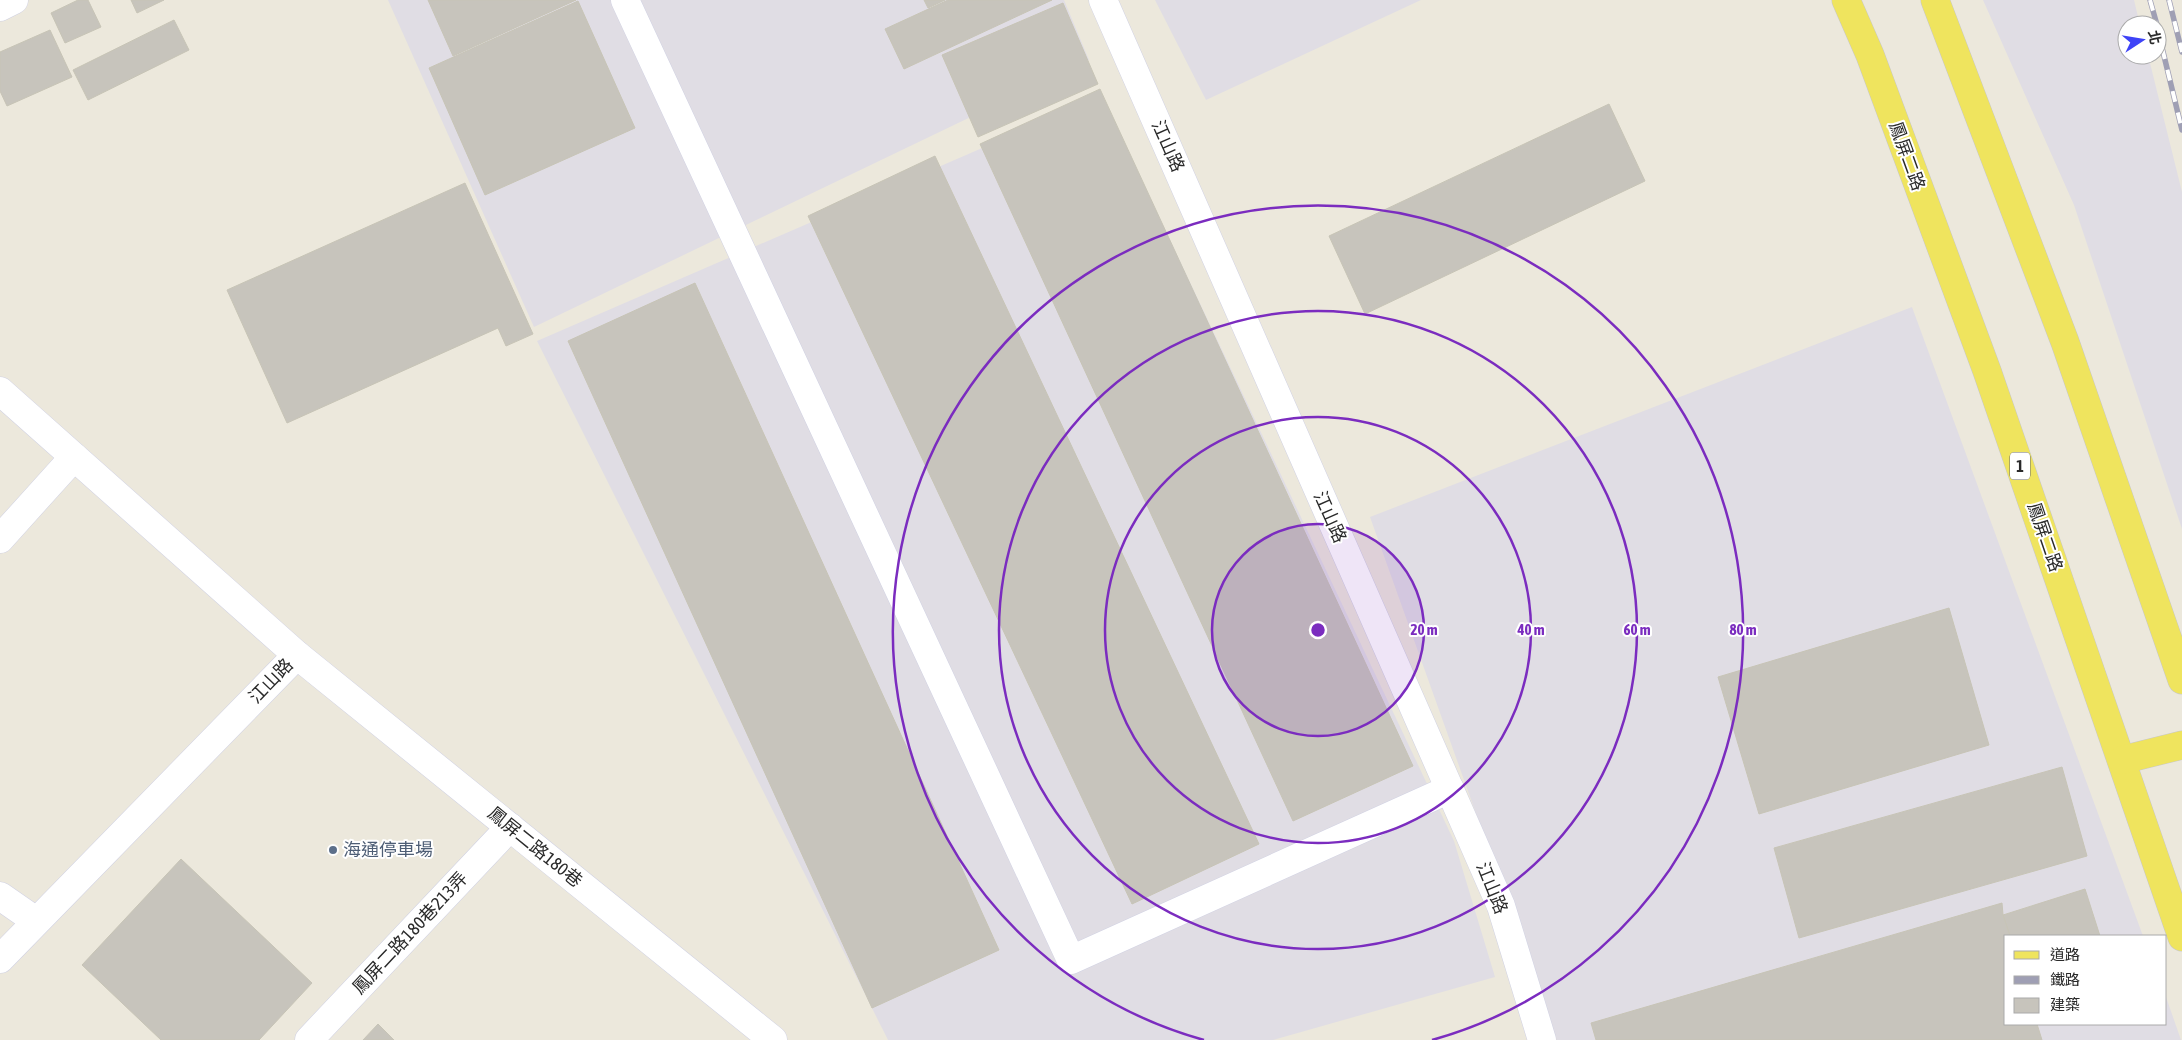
<svg xmlns="http://www.w3.org/2000/svg" width="2182" height="1040" font-family="'Asap Condensed','Noto Sans TC',sans-serif">
<style>
.industrial{fill:#e0dde4}
.building{fill:#c7c4bc;stroke:#c7c4b6}
.lines{fill:none;stroke-linecap:round;stroke-linejoin:round}
.street-casing{stroke:#d1d2e3;stroke-width:29}
.secondary-casing{stroke:#d1d2e3;stroke-width:29}
.primary-casing{stroke:#c8c8c8;stroke-width:29}
.street{stroke:#fff;stroke-width:28}
.secondary{stroke:#fff;stroke-width:28}
.primary{stroke:#efe45e;stroke-width:28}
.rail-casing{stroke:#9f9fb4;stroke-width:5.5}
.rail{stroke:#fff;stroke-width:4;stroke-dasharray:11;stroke-linecap:butt}
.ring{fill:none;stroke:#7b2cbf;stroke-width:2.5}
.service-dot{fill:#5c6f8a;stroke:#fff;stroke-width:2}
.labels{text-anchor:middle;stroke-width:4;stroke-linejoin:round;paint-order:stroke}
.shield{fill:#fff;stroke:#6a6a6a;stroke-width:1}
.shield-label{font-size:16px;font-weight:bold;fill:#2a2a2a}
.street-label{font-size:18px;fill:#2a2a2a;stroke:#fff}
.service-label{font-size:18px;fill:#4e5e75;stroke:#fff;text-anchor:start}
.centre{fill:#7b2cbf;stroke:#fff;stroke-width:2.5}
.ring-label{font-size:15px;text-anchor:middle;font-weight:bold;fill:#7b2cbf;stroke:#fff;stroke-width:4;stroke-linejoin:round;paint-order:stroke}
</style>
<rect width="100%" height="100%" fill="#ece8dc"/>
<!-- industrial -->
<g class="industrial">
<path d="M 388,0 L 1064,0 L 1089,60 L 534,327 Z"/>
<path d="M 1155,0 L 1421,0 L 1206,100 Z"/>
<path d="M 1983,0 L 2134,0 L 2140,25 L 2127,25 L 2127,55 L 2148,55 L 2182,192 L 2182,529 L 2074,205 Z"/>
<path d="M 1102,96 L 1454,841 L 1495,977 L 1273,1040 L 888,1040 L 537,341 Z"/>
<path d="M 1912,307 L 2143,936 L 2006,936 L 2006,1024 L 2166,1024 L 2166,997 L 2181,1040 L 1557,1040 L 1370,517 Z"/>
</g>
<!-- building -->
<g class="building">
<path d="M 78,0 L 88,0 L 101,27 L 65,43 L 51,13 Z"/>
<path d="M 131,0 L 164,0 L 137,13 Z"/>
<path d="M 428,0 L 576,0 L 453,56 Z"/>
<path d="M 924,0 L 945,0 L 928,8 Z"/>
<path d="M 948,0 L 1052,0 L 904,69 L 885,29 Z"/>
<path d="M 578,1 L 635,128 L 485,195 L 429,68 Z"/>
<path d="M 1063,3 L 1098,84 L 978,137 L 942,55 Z"/>
<path d="M 174,20 L 189,50 L 88,100 L 73,70 Z"/>
<path d="M 50,30 L 72,77 L 7,106 L 0,91 L 0,52 Z"/>
<path d="M 1100,89 L 1413,766 L 1293,821 L 980,144 Z"/>
<path d="M 1609,104 L 1645,181 L 1365,314 L 1329,236 Z"/>
<path d="M 935,156 L 1259,844 L 1132,904 L 808,216 Z"/>
<path d="M 465,183 L 533,334 L 506,346 L 498,328 L 287,423 L 227,290 Z"/>
<path d="M 695,283 L 999,950 L 872,1008 L 568,341 Z"/>
<path d="M 1949,608 L 1989,745 L 1759,814 L 1718,677 Z"/>
<path d="M 2062,767 L 2087,856 L 1799,938 L 1774,848 Z"/>
<path d="M 181,859 L 312,983 L 259,1040 L 161,1040 L 82,965 Z"/>
<path d="M 2085,889 L 2100,936 L 2010,936 L 2003,915 Z"/>
<path d="M 2002,903 L 2003,915 L 2010,936 L 2006,936 L 2006,1024 L 2037,1024 L 2042,1040 L 1596,1040 L 1591,1023 Z"/>
<path d="M 378,1024 L 394,1040 L 363,1040 Z"/>
</g>
<g class="lines">
<!-- street casing -->
<g class="street-casing">
<g id="street">
<path d="M 625,0 L 1071,960 L 1450,789"/>
<path d="M 1103,0 L 1501,906 L 1542,1040"/>
<path d="M 0,391 L 297,655 L 773,1040"/>
<path d="M 0,539 L 74,457"/>
<path d="M 0,896 L 36,921"/>
<path d="M 0,959 L 297,655"/>
<path d="M 309,1040 L 510,827"/>
</g>
</g>
<!-- secondary casing -->
<g class="secondary-casing">
<path id="secondary" d="M 0,7 L 14,0"/>
</g>
<!-- primary casing -->
<g class="primary-casing">
<g id="primary">
<path d="M 1846,0 L 1870,55 L 1987,371 L 2182,937"/>
<path d="M 1935,0 L 2065,342 L 2182,680"/>
<path d="M 2122,760 L 2182,745"/>
</g>
</g>
<!-- street -->
<use href="#street" class="street"/>
<!-- secondary -->
<use href="#secondary" class="secondary"/>
<!-- primary -->
<use href="#primary" class="primary"/>
<!-- rail casing -->
<g class="rail-casing">
<g id="rail">
<path d="M 2150,0 L 2157,25"/>
<path d="M 2169,0 L 2182,52"/>
<path d="M 2157,27 L 2182,130"/>
</g>
</g>
<!-- rail -->
<use href="#rail" class="rail"/>
</g>
<!-- distance rings -->
<circle cx="1318" cy="630" r="106" fill="#7b2cbf" fill-opacity=".12"/>
<g class="ring">
<circle cx="1318" cy="630" r="106"/>
<circle cx="1318" cy="630" r="213"/>
<circle cx="1318" cy="630" r="319"/>
<path d="M1204 1040A425 425 0 1 1 1432 1040"/>
</g>
<!-- markers -->
<circle class="service-dot" cx="333" cy="850" r="5"/>
<g class="labels">
<!-- shield labels -->
<rect class="shield" x="2010" y="452.5" width="20" height="27" rx="4"/>
<g class="shield-label">
<text x="2020" y="472">1</text>
</g>
<!-- street labels -->
<g class="street-label">
<text transform="translate(1168 146) rotate(66)" y="6">江山路</text>
<text transform="translate(1907 156) rotate(70)" y="6">鳳屏二路</text>
<text transform="translate(1330 517) rotate(66)" y="6">江山路</text>
<text transform="translate(2045 537) rotate(71)" y="6">鳳屏二路</text>
<text transform="translate(271 681) rotate(-46)" y="6">江山路</text>
<text transform="translate(535 847) rotate(39)" y="6">鳳屏二路180巷</text>
<text transform="translate(1492 888) rotate(68)" y="6">江山路</text>
<text transform="translate(410 933) rotate(-47)" y="6">鳳屏二路180巷213弄</text>
</g>
<!-- service labels -->
<g class="service-label">
<text x="343" y="856">海通停車場</text>
</g>
</g>
<circle cx="1318" cy="630" r="8" class="centre"/>
<g class="ring-label">
<text x="1424" y="635">20 m</text>
<text x="1531" y="635">40 m</text>
<text x="1637" y="635">60 m</text>
<text x="1743" y="635">80 m</text>
</g>
<!-- legend -->
<rect x="2004" y="935" width="162" height="90" fill="#ffffff" stroke="#aaaaaa"/>
<rect x="2014" y="951" width="25" height="8" fill="#efe45e" stroke="#aaaaaa"/>
<text x="2050" y="960" font-size="15" fill="#2a2a2a">道路</text>
<rect x="2014" y="976" width="25" height="8" fill="#9f9fb4" stroke="#aaaaaa"/>
<text x="2050" y="985" font-size="15" fill="#2a2a2a">鐵路</text>
<rect x="2014" y="998" width="25" height="15" fill="#c7c4bc" stroke="#aaaaaa"/>
<text x="2050" y="1010" font-size="15" fill="#2a2a2a">建築</text>
<!-- north arrow -->
<g transform="translate(2142 40) rotate(78)"><circle r="24" fill="#ffffff" stroke="#aaaaaa"/>
<path d="M0-4L9 19L0 12L-9 19Z" fill="#3e43f7"/>
<text y="-8" font-size="14" font-weight="bold" text-anchor="middle" fill="#2a2a2a">北</text>
</g>
</svg>
